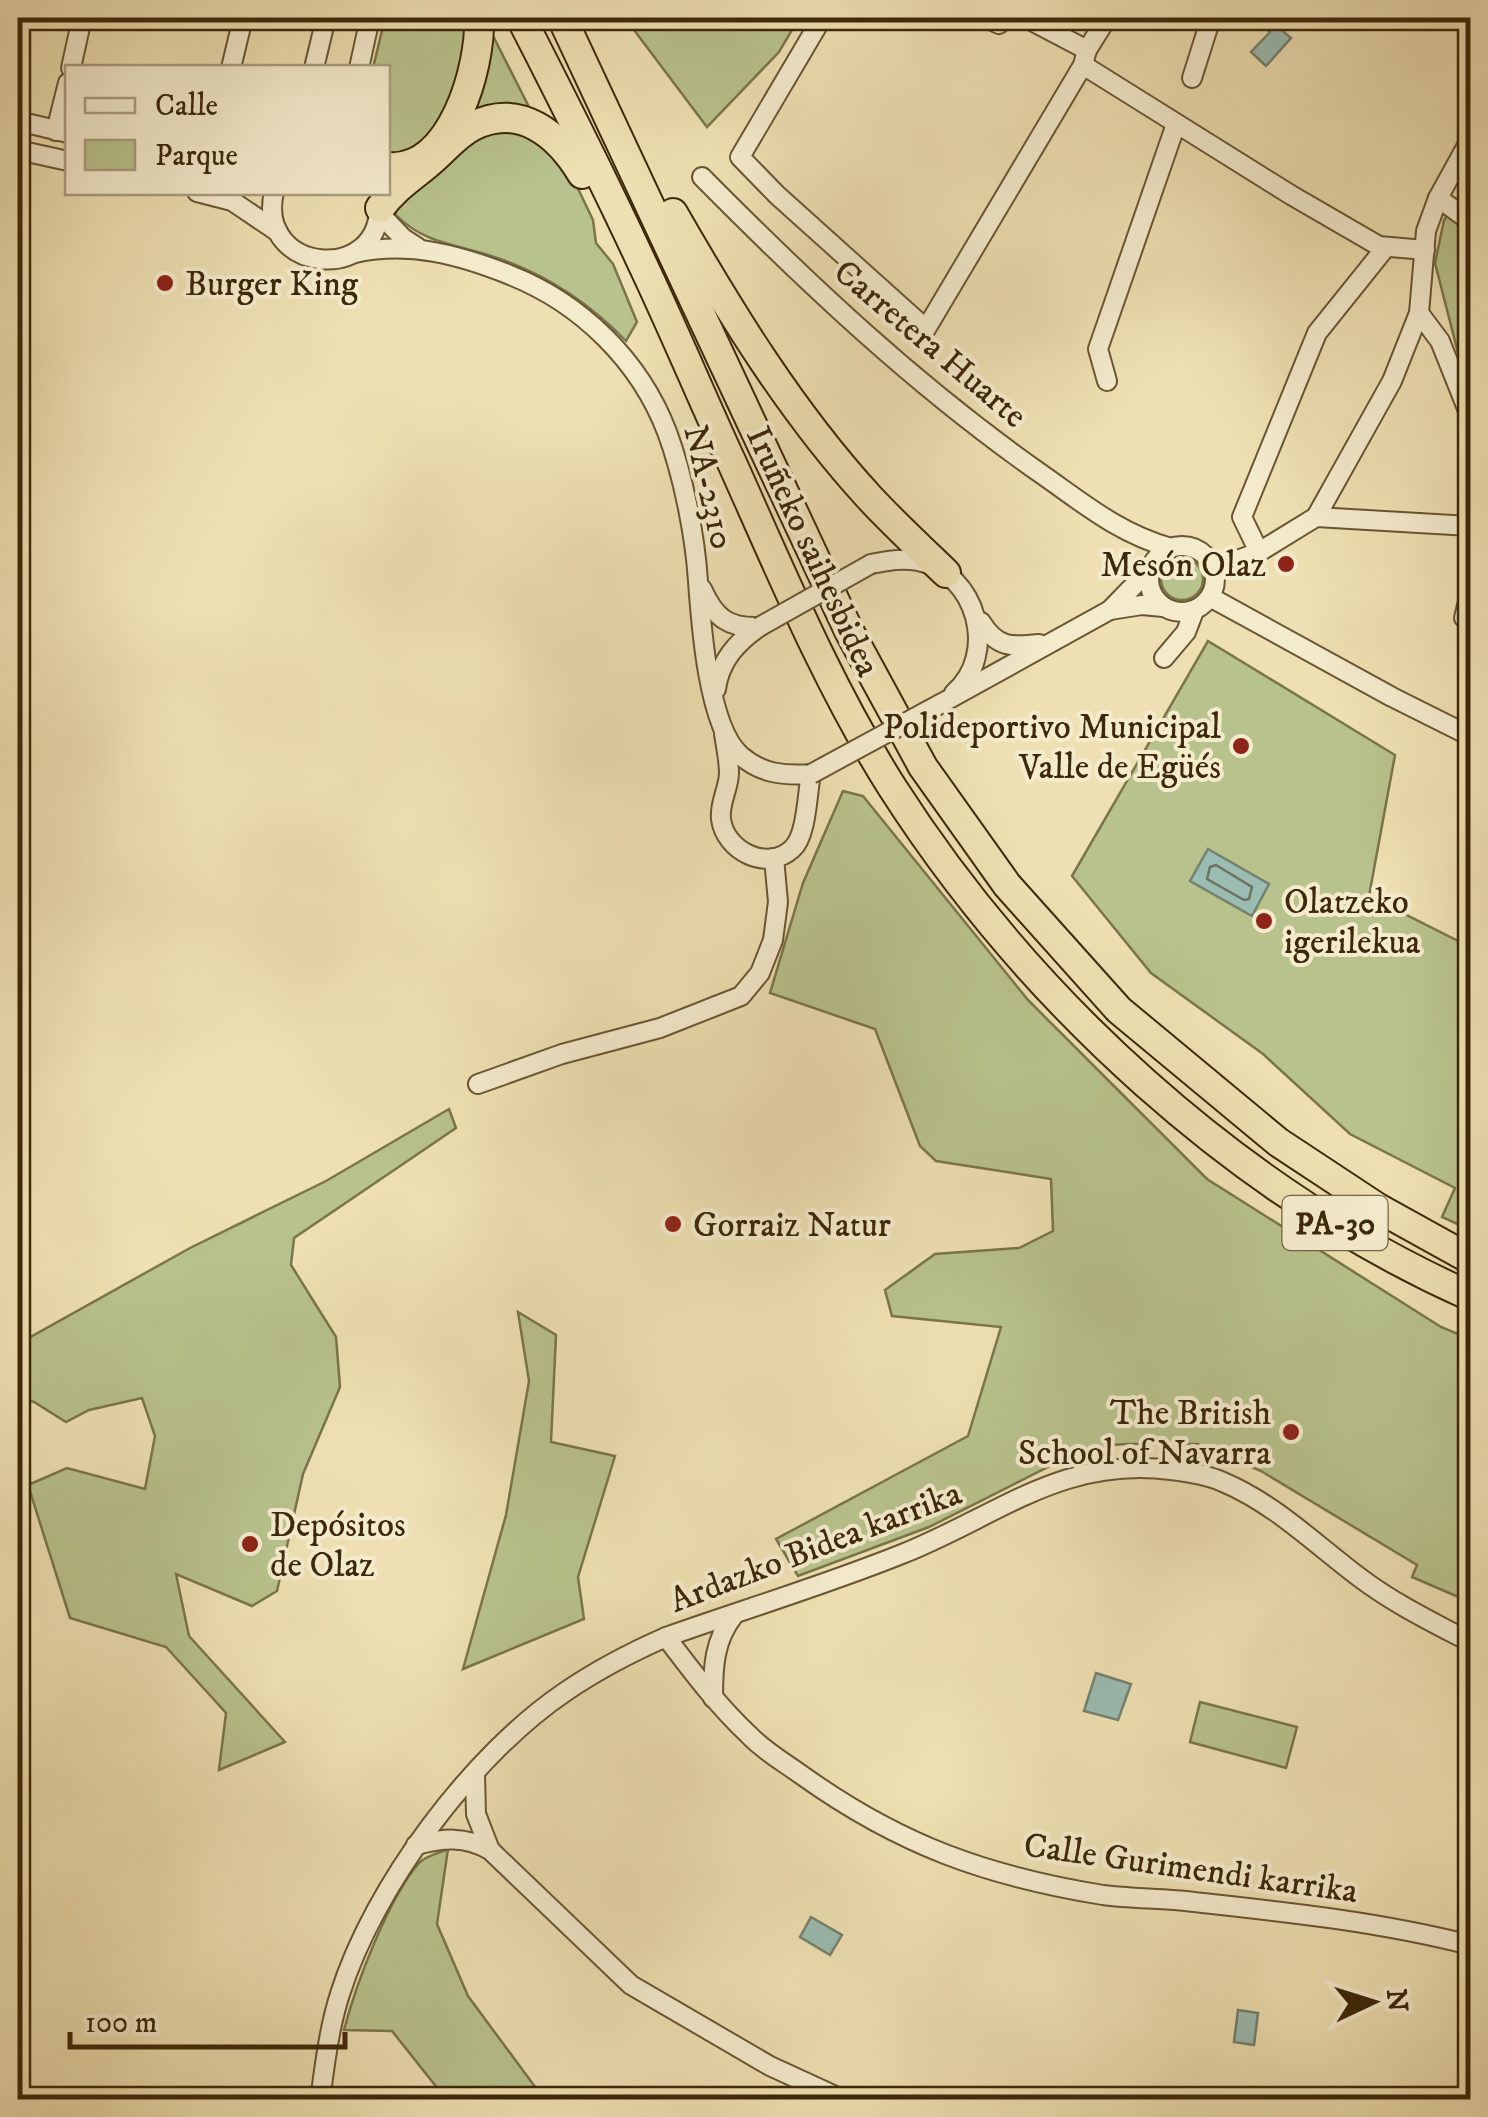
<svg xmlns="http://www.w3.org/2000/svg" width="1488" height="2117" font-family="'IM FELL DW Pica',serif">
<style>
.green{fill:#b8c28c;stroke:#7a754a;stroke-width:2.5}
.water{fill:#9abcb2;stroke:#75816e;stroke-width:2.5}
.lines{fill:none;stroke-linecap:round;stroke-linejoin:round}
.shore{stroke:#6c725e;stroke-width:2.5}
.minor-casing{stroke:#695633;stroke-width:22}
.highway-casing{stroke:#3d2809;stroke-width:32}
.minor{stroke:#f4ebcd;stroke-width:18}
.highway{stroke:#eee0b2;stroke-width:28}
.minor-bridge-casing{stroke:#695633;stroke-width:22;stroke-linecap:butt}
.minor-bridge{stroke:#f4ebcd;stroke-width:18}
.poi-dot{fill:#8f2418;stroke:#f4ebcd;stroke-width:4}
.labels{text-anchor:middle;stroke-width:8;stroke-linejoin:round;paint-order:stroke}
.shield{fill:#f4ebcd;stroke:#746244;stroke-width:2.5}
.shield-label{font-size:32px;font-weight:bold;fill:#3d2809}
.poi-label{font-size:35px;fill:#3d2809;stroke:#f4ebcd;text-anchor:start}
.street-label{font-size:35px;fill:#3d2809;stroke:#f4ebcd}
</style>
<rect width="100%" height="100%" fill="#eee0b2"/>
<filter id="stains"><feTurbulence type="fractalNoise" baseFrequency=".002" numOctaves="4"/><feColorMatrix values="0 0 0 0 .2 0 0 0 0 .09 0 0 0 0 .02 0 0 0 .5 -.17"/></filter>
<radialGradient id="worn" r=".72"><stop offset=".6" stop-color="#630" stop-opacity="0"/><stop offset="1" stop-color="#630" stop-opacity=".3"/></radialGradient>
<!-- green -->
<g class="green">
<path d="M 385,18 L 470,18 C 470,33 471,50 468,66 C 462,96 421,157 388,157 L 388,68 L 373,68 Z"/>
<path d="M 625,18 L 799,18 L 779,52 L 707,127 Z"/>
<path d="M 491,32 L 533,115 L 469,117 Z"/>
<path d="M 510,130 L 537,138 L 571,174 L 593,220 L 596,243 L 613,264 L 637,322 L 626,341 C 591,305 550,277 503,260 C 464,245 426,246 396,215 L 394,210 L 476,134 Z"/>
<path d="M 1470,181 L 1470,386 L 1467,388 L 1435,263 L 1444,220 Z"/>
<circle cx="1182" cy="579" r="21"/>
<path d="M 1208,641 L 1395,755 L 1369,896 L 1470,947 L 1470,1230 L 1442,1217 L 1455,1188 L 1350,1134 L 1263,1054 L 1151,973 L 1072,876 Z"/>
<path d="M 843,791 L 863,796 L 1028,1000 L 1207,1179 L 1441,1327 L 1470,1339 L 1470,1602 L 1412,1577 L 1417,1565 L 1261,1471 L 1198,1444 L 1127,1444 L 1112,1445 L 1056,1463 L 929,1527 L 798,1576 L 776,1539 L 968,1436 L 1001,1327 L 892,1316 L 885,1290 L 935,1254 L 1019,1248 L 1053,1231 L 1051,1179 L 936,1161 L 920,1146 L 875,1029 L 770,993 L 803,883 Z"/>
<path d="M 449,1109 L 456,1128 L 294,1238 L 291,1265 L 336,1337 L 340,1387 L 303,1474 L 277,1591 L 252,1606 L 176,1574 L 189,1636 L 285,1742 L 219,1770 L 226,1713 L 166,1647 L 70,1618 L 28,1485 L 67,1468 L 145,1489 L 155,1436 L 142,1398 L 89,1410 L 66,1422 L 34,1402 L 18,1397 L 18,1344 L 190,1248 L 326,1181 Z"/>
<path d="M 518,1312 L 556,1335 L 551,1442 L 615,1456 L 578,1577 L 584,1619 L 463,1669 L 506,1515 L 529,1381 Z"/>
<path d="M 1200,1702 L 1297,1727 L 1286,1768 L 1190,1742 Z"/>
<path d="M 448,1849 L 437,1924 L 468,1996 L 544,2099 L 446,2099 L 392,2031 L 344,2030 C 356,1984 388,1899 419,1863 C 425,1856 439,1853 448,1849 Z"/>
</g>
<!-- water -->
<g class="water">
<path d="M 1270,20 L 1291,38 L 1266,66 L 1251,52 L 1270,32 L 1262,24 Z"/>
<path d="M 1208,849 L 1269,884 L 1252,916 L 1190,881 Z"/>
<path d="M 1096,1673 L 1131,1684 L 1118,1720 L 1084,1711 Z"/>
<path d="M 811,1917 L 842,1935 L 830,1955 L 800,1937 Z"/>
<path d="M 1238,2010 L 1258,2013 L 1254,2045 L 1234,2042 Z"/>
</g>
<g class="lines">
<!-- shore -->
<path class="shore" d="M 1216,865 L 1252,887 L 1249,899 L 1244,900 L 1207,879 L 1210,867 Z"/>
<!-- minor casing -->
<g class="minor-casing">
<g id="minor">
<path d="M 822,18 L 740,157 L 777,195 L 926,329 L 1083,65 L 1087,50 L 1107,18"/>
<path d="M 986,18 L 999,24 L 1006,18"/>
<path d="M 1026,18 L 1087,50"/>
<path d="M 1419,18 L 1421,19"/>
<path d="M 1083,65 L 1291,195 L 1379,246 L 1425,250"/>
<path d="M 71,68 L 82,18"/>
<path d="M 231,68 L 243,18"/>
<path d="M 314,68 L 326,18"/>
<path d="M 359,68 L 370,18"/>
<path d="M 1192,78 L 1211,18"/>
<path d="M 18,121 L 68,133"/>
<path d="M 56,131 L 68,83"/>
<path d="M 18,150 L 68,161"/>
<path d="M 702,177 C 808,284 916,386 1040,473 C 1083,503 1118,533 1171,548"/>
<path d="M 197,192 L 232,201 L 278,232"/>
<path d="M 274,192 C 255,274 384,286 379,202"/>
<path d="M 1438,198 L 1470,221"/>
<path d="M 380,214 L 403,238 L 417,247"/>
<path d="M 355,253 C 409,241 460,255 510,275 C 581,303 640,361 667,432 C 683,475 695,535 698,581 C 701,624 708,726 740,755 C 761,774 785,776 811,774 C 807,794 807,836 792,849 C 767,872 725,851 721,819 C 719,803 729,788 729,773 C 729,761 726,747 724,734"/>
<path d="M 1419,313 L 1440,341 L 1470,416"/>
<path d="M 1107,381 L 1098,349 L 1176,124"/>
<path d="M 1316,517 L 1470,526"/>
<circle cx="1182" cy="579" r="33"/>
<path d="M 1259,552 L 1242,517 L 1317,333 L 1386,247"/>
<path d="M 871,564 C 888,561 901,558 918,561 C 977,573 999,654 954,693"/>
<path d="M 1213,569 L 1259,552 L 1316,517 L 1392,381 L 1419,313 L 1426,231 L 1438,198 L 1470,140"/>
<path d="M 702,589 C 715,618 728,628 759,627"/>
<path d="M 1470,593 L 1464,618 L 1470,620"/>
<path d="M 1210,597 L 1392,697 L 1470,736"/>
<path d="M 1110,610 L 1142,605 L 1163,607"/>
<path d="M 981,622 C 997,648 1011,647 1039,644"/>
<path d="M 1164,658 L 1186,632 L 1194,611"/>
<path d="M 716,689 C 720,661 736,643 759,627"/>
<path d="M 942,703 L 1110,610 L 1149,570"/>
<path d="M 478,1084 L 562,1054 L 660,1028 L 741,996 L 760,973 L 773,940 L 778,902 L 774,858"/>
<path d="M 666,1637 C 692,1671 717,1705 749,1735 C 764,1751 785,1763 803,1776 C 900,1845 986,1876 1103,1895 C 1133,1899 1164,1898 1194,1902 C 1286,1912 1380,1922 1470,1945"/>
<path d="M 713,1698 C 713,1667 714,1640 734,1615"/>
<path d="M 475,1773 L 476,1814 L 490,1850"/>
<path d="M 416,1845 C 444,1838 464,1836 490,1850 L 631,1985 L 770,2066 L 844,2100"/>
<path d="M 320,2100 C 325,2064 329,2028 340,1994 C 374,1886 472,1755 565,1692 C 597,1670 632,1652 666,1637 C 745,1609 825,1585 902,1554 C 998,1516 1062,1456 1171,1470 C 1188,1472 1208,1475 1223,1482 C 1275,1504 1315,1544 1359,1577 C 1393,1603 1432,1622 1470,1642"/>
</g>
</g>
<!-- highway casing -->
<g class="highway-casing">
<g id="highway">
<path d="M 521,18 C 562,98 603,179 641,261 C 673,328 701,396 732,463 C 781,572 828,686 892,787 C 1029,1001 1237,1192 1470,1296"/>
<path d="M 562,18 L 849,631 L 923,767 L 1007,885 L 1119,1010 L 1278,1142 L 1378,1208 L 1470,1259"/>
<path d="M 388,167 C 452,172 481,67 479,18"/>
<path d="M 380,208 C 394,188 413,177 431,161 C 445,149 457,134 473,126 C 520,102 559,135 582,174"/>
<path d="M 673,213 C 730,312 791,412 869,497 C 893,523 920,548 946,573"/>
</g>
</g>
<!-- minor -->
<use href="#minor" class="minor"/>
<!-- highway -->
<use href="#highway" class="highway"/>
<!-- minor-bridge casing -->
<g class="minor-bridge-casing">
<g id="minor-bridge">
<path d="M 759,627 L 871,564"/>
<path d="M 811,774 L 942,703"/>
</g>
</g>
<!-- minor-bridge -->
<use href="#minor-bridge" class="minor-bridge"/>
</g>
<!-- markers -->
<g class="poi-dot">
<circle cx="165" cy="283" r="10"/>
<circle cx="1286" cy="564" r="10"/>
<circle cx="1241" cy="746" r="10"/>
<circle cx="1264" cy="921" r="10"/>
<circle cx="673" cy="1224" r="10"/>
<circle cx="1291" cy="1432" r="10"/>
<circle cx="250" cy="1544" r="10"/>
</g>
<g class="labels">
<!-- shield labels -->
<rect class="shield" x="1282.5" y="1196" width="105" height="54" rx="8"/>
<g class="shield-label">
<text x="1335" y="1234">PA-30</text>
</g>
<!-- poi labels -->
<g class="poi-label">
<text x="185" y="295">Burger King</text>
<text x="1266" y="576" text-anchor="end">Mesón Olaz</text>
<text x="1221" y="738" text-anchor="end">Polideportivo Municipal<tspan x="1221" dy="40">Valle de Egüés</tspan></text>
<text x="1284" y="913">Olatzeko<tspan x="1284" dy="40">igerilekua</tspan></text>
<text x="693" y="1236">Gorraiz Natur</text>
<text x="1271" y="1424" text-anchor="end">The British<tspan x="1271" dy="40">School of Navarra</tspan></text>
<text x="270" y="1536">Depósitos<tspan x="270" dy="40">de Olaz</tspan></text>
</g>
<!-- street labels -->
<g class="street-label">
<text transform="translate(931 343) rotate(40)" y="12">Carretera Huarte</text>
<text transform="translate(710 487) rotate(77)" y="12">NA-2310</text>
<text transform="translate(814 551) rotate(65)" y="12">Iruñeko saihesbidea</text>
<text transform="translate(815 1546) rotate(-21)" y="12">Ardazko Bidea karrika</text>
<text transform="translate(1191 1867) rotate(8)" y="12">Calle Gurimendi karrika</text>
</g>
</g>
<!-- margin -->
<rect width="1488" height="2117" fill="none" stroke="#eee0b2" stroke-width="60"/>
<rect x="20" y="20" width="1448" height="2077" fill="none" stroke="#3d2809" stroke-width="5"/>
<rect x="30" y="30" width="1428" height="2057" fill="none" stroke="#3d2809" stroke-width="2.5"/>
<!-- legend -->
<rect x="65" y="65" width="325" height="130" fill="#f4ebcd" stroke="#ab9d7f" stroke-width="2.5"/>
<rect x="85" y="98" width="50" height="15" fill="#f4ebcd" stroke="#ab9d7f" stroke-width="2.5"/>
<text x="155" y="115" font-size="30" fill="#3d2809">Calle</text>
<rect x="85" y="140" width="50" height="30" fill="#b8c28c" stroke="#ab9d7f" stroke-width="2.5"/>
<text x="155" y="165" font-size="30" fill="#3d2809">Parque</text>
<!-- north arrow -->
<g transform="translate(1373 2002) rotate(86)" stroke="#f4ebcd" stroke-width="8" paint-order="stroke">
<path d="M0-8L18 38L0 25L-18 38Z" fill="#3d2809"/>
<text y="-15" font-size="28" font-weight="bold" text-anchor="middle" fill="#3d2809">N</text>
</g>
<!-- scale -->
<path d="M70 2032v15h275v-15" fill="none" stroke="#3d2809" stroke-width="5"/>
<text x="85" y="2032" font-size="30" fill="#3d2809" stroke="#f4ebcd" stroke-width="8" paint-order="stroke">100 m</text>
<rect width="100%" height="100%" filter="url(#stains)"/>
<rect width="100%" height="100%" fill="url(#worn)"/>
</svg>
